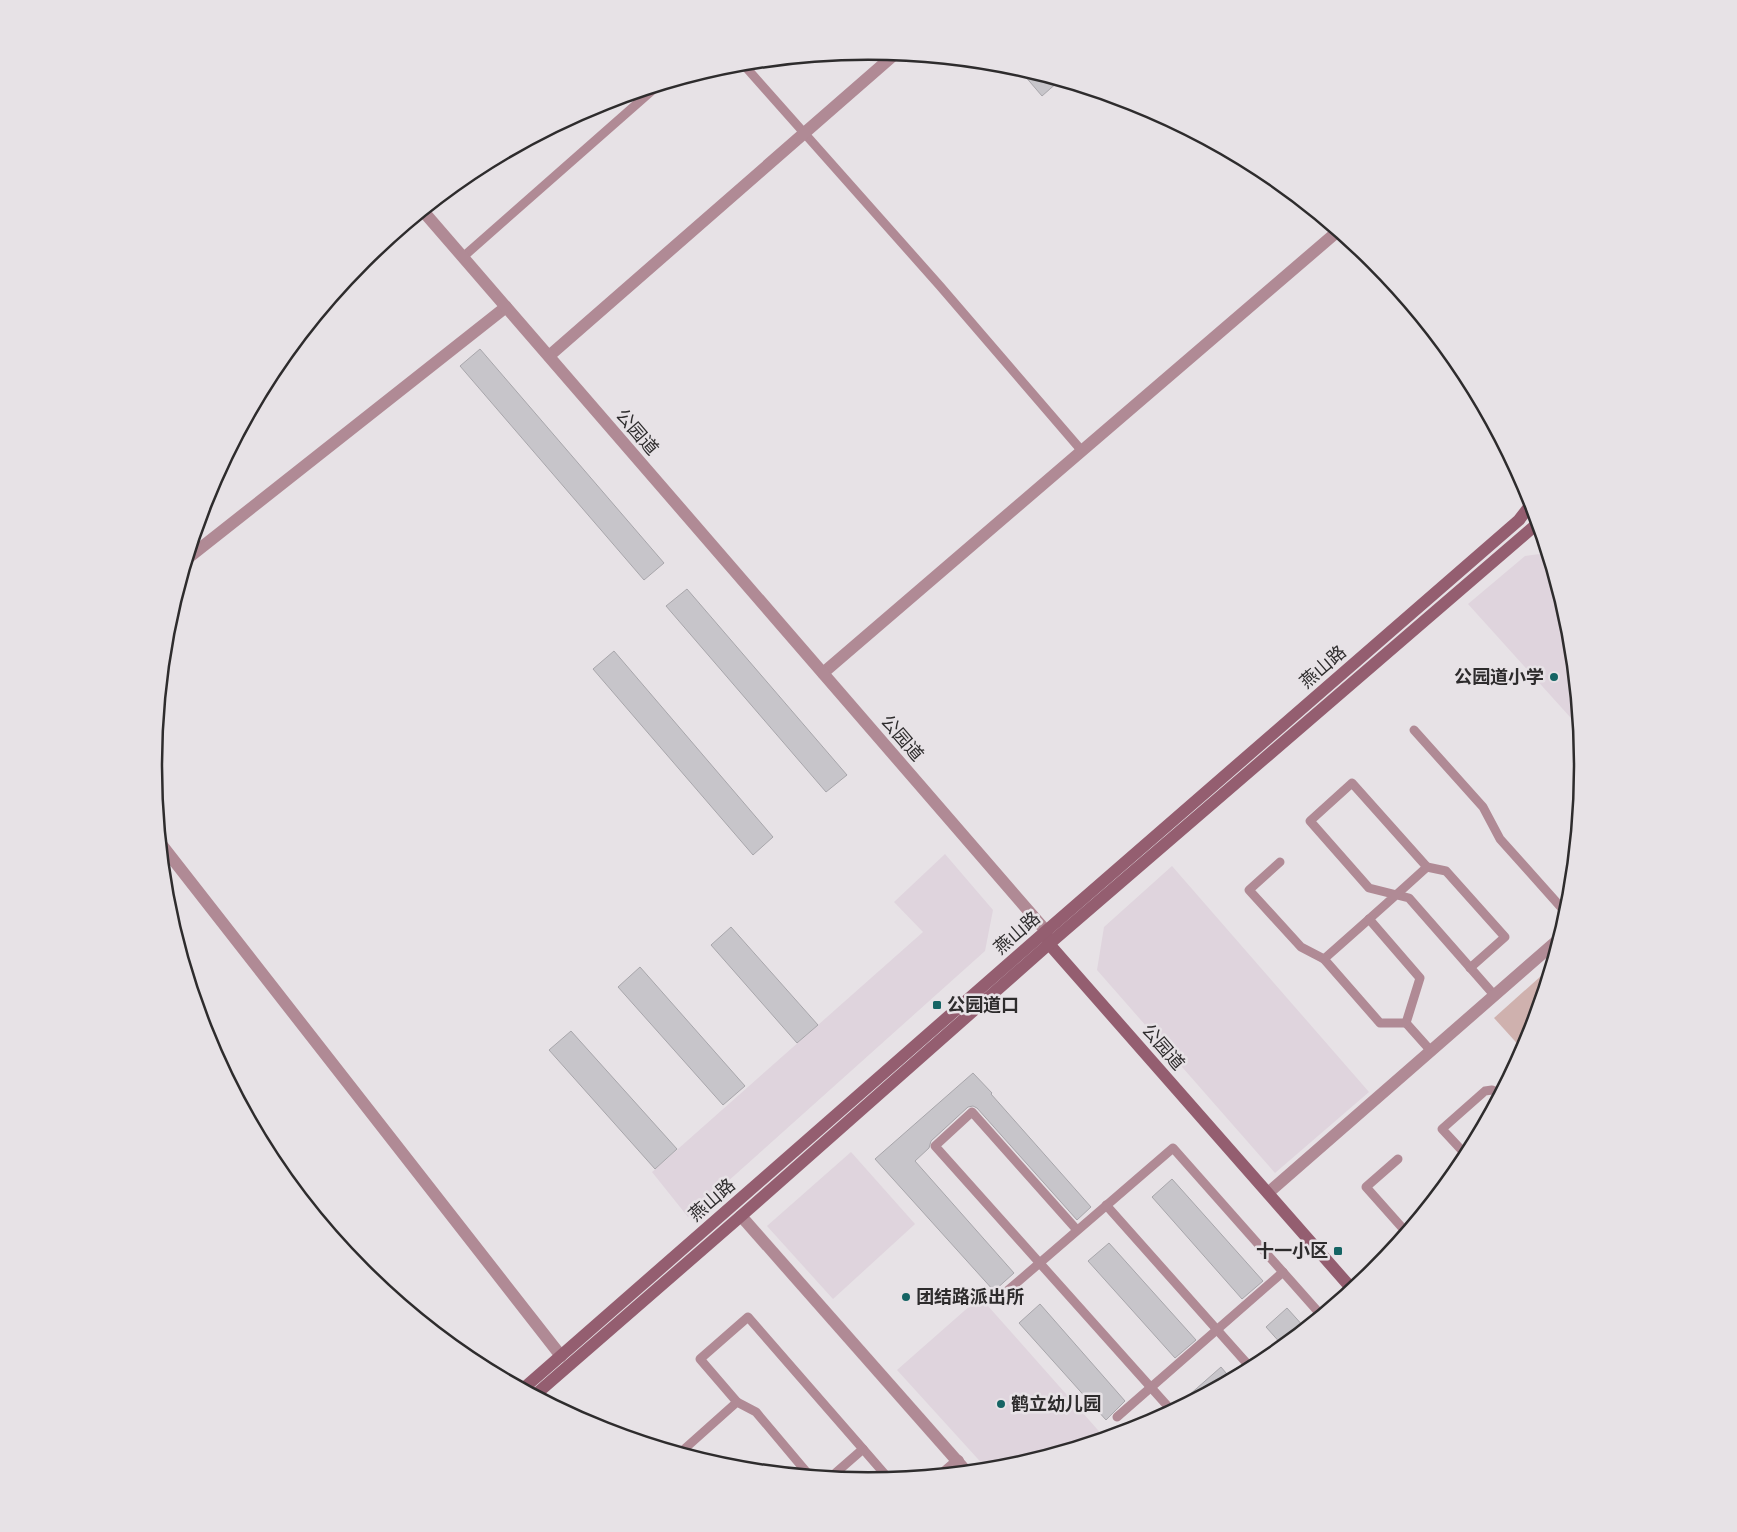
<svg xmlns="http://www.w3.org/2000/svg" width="1737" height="1532" font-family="Montserrat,'Noto Sans SC',sans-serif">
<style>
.built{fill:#dfd4dd}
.green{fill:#cfb1ae}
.building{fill:#c7c5ca;stroke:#a8a6ab}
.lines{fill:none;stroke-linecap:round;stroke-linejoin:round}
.service{stroke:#b08a95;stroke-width:9}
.minor{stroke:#b08a95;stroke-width:12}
.tertiary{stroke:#b08a95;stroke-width:12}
.secondary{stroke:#945e70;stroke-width:12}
.poi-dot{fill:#156464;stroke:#e7e2e6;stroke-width:2}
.labels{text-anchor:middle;stroke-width:5;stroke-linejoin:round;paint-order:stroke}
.street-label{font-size:18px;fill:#2e2c2d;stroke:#e7e2e6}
.poi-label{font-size:18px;font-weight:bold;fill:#2e2c2d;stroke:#e7e2e6;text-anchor:start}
.rim{fill:none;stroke:#2e2c2d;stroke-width:2.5}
</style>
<rect width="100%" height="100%" fill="#e7e2e6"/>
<!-- built -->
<g class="built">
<path d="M 1547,553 L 1570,627 L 1579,727 L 1468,604 L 1525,556 Z"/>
<path d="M 945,854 L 993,910 L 985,951 L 688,1217 L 652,1172 L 923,932 L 894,902 Z"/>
<path d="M 1172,866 L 1369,1092 L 1275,1173 L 1097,970 L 1104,927 Z"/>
<path d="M 851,1152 L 915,1224 L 833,1299 L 767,1226 Z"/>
<path d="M 980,1297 L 1105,1438 L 1008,1467 L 987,1469 L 897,1370 Z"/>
</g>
<!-- green -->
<path class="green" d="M 1551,967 L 1529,1040 L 1523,1050 L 1494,1018 Z"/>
<!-- building -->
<g class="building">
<path d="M 1018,68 L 1034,73 L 1059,81 L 1042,96 Z"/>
<path d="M 480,349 L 664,563 L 644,580 L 460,366 Z"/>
<path d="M 687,589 L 847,775 L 826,792 L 666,606 Z"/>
<path d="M 614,651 L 773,837 L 753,855 L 593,669 Z"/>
<path d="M 731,927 L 818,1025 L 797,1043 L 711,945 Z"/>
<path d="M 640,967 L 745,1086 L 723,1105 L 618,987 Z"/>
<path d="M 571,1031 L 677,1149 L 655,1169 L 549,1050 Z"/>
<path d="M 973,1073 L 992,1093 L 991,1094 L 1091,1207 L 1077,1220 L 977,1108 L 973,1106 L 968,1107 L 931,1141 L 929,1148 L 915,1161 L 1014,1273 L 994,1291 L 875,1159 Z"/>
<path d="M 1172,1179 L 1263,1281 L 1242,1299 L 1152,1197 Z"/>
<path d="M 1109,1243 L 1196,1340 L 1175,1358 L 1088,1261 Z"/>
<path d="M 1040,1304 L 1125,1401 L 1106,1420 L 1019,1323 Z"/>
<path d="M 1287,1308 L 1305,1328 L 1283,1346 L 1266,1327 Z"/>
<path d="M 1221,1367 L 1231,1379 L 1191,1400 L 1188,1396 Z"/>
</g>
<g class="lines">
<!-- service -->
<g class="service">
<path d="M 743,64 L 940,286 L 1082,451"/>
<path d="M 463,257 L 656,87"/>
<path d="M 1414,730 L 1483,807 L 1500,839 L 1567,914"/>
<path d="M 1280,862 L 1249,890 L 1301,947 L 1324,959"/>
<path d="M 1427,867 L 1446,871 L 1505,937 L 1470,968"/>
<path d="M 1369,919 L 1420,978 L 1406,1023 L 1431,1051"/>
<path d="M 1406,1023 L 1380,1023 L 1324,959 C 1358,929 1393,898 1427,867 L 1352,783 L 1310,821 L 1369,888 L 1409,898 L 1495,996"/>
<path d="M 1467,1156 L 1442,1129 L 1485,1091 L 1492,1090 L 1500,1093"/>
<path d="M 1398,1159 L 1366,1187 L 1406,1232"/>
<path d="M 1106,1205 L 1251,1368"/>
<path d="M 1077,1230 L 972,1112 L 935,1146 L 1172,1411"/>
<path d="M 1006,1292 L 1173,1148 L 1321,1315"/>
<path d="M 737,1402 L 700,1359 L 748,1317 L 863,1449"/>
<path d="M 1117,1417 L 1283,1272"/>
<path d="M 681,1452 L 737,1402 L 756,1412 L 809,1475"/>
<path d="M 831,1477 L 863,1449 L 889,1479"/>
</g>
<!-- minor -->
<g class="minor">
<path d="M 549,356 L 895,54"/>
<path d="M 188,558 L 506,307"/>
<path d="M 823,673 L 1338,231"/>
<path d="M 161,844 L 561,1356"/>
<path d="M 1268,1193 L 1559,939"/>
<path d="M 741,1216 L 966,1471"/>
<path d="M 944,1473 L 958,1461"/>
</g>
<!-- tertiary -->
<path class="tertiary" d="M 423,211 L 1046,931"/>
<!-- secondary -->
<g class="secondary">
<path d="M 1047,936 L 1049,944 L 1352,1289"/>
<path d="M 524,1388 L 1046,931 L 1519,520 L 1532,503"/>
<path d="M 535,1395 L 741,1216 L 1049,944 L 1538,523"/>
</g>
</g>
<!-- markers -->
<g class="poi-dot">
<circle cx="1554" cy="677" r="5"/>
<rect x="932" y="1000" width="10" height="10" rx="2.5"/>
<rect x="1333" y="1246" width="10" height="10" rx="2.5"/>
<circle cx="906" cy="1297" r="5"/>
<circle cx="1001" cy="1404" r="5"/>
</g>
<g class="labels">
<!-- street labels -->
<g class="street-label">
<text transform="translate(637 432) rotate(49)" y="6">公园道</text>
<text transform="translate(1323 667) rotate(-41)" y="6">燕山路</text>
<text transform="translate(902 738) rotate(49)" y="6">公园道</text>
<text transform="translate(1017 933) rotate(-41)" y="6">燕山路</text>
<text transform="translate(1163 1047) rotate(49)" y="6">公园道</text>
<text transform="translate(712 1200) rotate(-41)" y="6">燕山路</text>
</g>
<!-- poi labels -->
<g class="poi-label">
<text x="1544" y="683" text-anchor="end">公园道小学</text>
<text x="947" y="1011">公园道口</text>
<text x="1328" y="1257" text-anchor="end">十一小区</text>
<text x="916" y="1303">团结路派出所</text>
<text x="1011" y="1410">鹤立幼儿园</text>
</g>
</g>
<!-- crop -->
<path d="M0 0H1737V1532H0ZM162 766a706 706 0 1 1 1412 0a706 706 0 1 1-1412 0Z" fill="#e7e2e6" fill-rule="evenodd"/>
<path class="rim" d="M162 766a706 706 0 1 1 1412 0a706 706 0 1 1-1412 0Z"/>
</svg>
